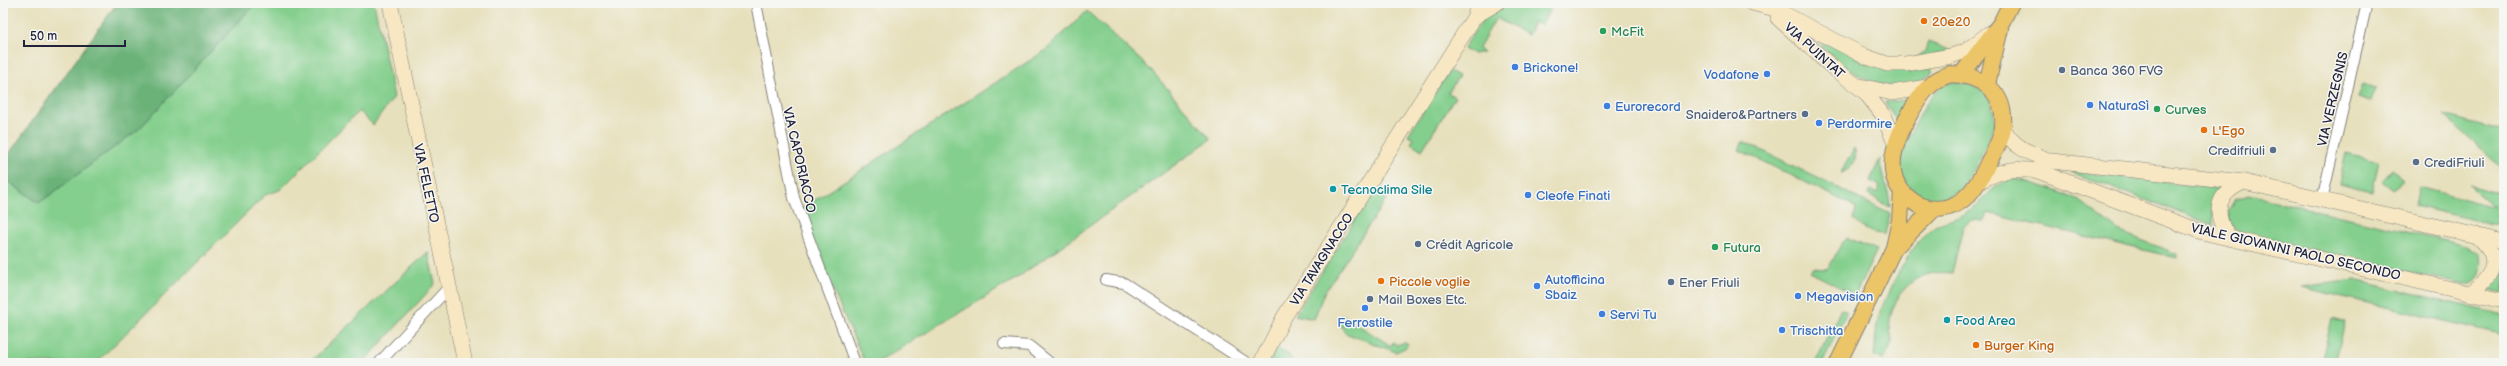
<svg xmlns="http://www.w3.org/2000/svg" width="2507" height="366" font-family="'Balsamiq Sans',sans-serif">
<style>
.green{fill:#84cf8d;stroke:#537864}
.forest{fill:#6bb278;stroke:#466a5a}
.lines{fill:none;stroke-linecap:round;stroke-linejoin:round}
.street-casing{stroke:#84817c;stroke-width:12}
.secondary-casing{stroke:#84817c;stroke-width:16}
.primary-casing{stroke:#84817c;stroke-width:18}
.street{stroke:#fff;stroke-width:10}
.secondary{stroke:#f7e8c3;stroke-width:15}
.primary{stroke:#ecc569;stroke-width:16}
.food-dot{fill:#e8710a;stroke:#f6f6f2;stroke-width:1.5}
.leisure-dot{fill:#2e9e5b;stroke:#f6f6f2;stroke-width:1.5}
.shop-dot{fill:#3f7fe0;stroke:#f6f6f2;stroke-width:1.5}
.service-dot{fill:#5c6f8a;stroke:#f6f6f2;stroke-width:1.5}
.culture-dot{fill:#0f9aa8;stroke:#f6f6f2;stroke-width:1.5}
.labels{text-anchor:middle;stroke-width:3;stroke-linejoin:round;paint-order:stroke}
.food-label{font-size:13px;fill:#c56008;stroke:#f6f6f2;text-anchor:start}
.leisure-label{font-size:13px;fill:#27864d;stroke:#f6f6f2;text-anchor:start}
.street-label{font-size:13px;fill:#22223b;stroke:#f6f6f2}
.shop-label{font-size:13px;fill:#366cbe;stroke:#f6f6f2;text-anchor:start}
.service-label{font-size:13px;fill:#4e5e75;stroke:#f6f6f2;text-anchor:start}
.culture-label{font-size:13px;fill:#0d838f;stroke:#f6f6f2;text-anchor:start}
</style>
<rect width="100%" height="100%" fill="#f6f6f2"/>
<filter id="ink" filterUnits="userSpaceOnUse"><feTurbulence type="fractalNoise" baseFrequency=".025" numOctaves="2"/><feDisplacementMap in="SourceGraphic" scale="8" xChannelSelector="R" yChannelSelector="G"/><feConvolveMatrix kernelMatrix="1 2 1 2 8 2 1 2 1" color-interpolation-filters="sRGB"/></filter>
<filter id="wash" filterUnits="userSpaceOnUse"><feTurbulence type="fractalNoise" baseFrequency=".012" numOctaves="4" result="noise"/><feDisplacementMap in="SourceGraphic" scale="16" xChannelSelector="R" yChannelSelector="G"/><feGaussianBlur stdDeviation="0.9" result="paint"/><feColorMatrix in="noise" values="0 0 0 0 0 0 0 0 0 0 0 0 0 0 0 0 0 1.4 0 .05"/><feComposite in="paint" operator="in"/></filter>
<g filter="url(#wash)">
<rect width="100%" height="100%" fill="#e7e0bc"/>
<!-- green -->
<g class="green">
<path d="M 256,3 L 374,3 L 394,97 L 373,125 L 359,111 L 280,190 L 265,195 L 96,363 L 3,363 L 3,178 L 39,203 L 139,129 Z"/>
<path d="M 1541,3 L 1554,3 L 1541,25 L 1534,22 L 1528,35 L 1496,18 L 1478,49 L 1484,52 L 1474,54 L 1464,48 C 1474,33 1487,6 1507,6 C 1519,5 1529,7 1541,3 Z"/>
<path d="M 1087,11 L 1151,70 L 1211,139 L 1017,278 L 876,363 L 865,363 L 798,211 L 1046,50 Z"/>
<path d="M 1820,39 L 1910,71 L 1928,68 L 1932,69 L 1932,73 C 1903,100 1860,81 1835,58 C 1829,53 1821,48 1820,39 Z"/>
<path d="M 1928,42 L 1952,51 L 1914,60 L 1925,51 Z"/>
<path d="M 1449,71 L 1459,76 L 1448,93 L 1455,97 L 1422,150 L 1411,143 L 1414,138 L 1408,135 Z"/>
<path d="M 1952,82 C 1979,84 1993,93 1995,123 C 1990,137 1971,181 1960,190 C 1940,207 1905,198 1901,170 C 1898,151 1910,134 1918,119 C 1927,102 1933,88 1952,82 Z"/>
<path d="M 2363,84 L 2376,88 L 2371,102 L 2358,98 Z"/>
<path d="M 1903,100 L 1906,101 L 1899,118 L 1896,120 L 1885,102 Z"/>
<path d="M 2443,115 L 2504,131 L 2504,170 Z"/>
<path d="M 1743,141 L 1890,214 L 1885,234 C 1872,234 1862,229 1854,219 L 1856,209 L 1852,205 L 1739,150 Z"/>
<path d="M 1854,148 C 1859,159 1852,169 1841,173 Z"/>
<path d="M 2346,153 L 2379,161 L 2372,192 L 2339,184 Z"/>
<path d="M 1880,159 C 1880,176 1890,190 1890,207 L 1868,195 L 1870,190 L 1877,194 L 1880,186 L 1870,181 Z"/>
<path d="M 2392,170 L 2403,179 L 2393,190 L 2382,181 Z"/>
<path d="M 2073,171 L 2221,189 L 2213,206 L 2213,225 L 2070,172 Z"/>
<path d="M 2014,179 L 2026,181 L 2074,197 L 2118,231 L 2177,254 L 2177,258 L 1987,213 L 1984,221 L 1971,220 L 1963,227 L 1952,273 C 1919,269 1897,287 1890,319 C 1889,327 1891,333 1892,341 C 1892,346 1886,355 1883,360 L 1874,356 C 1876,344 1875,329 1879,317 C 1885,294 1913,242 1932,228 C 1943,220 1957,220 1968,212 C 1987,200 1989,185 2014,179 Z"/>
<path d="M 2469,185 L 2504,195 L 2504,227 L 2415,206 L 2419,187 L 2494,207 Z"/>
<path d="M 1376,186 L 1390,193 L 1324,293 L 1314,319 L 1295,315 Z"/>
<path d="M 2249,195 L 2467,245 L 2479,253 C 2486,267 2479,286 2460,284 L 2238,232 L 2230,223 L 2228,211 L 2235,199 Z"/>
<path d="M 1848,238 L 1877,250 L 1855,295 L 1810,272 L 1813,268 L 1826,269 C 1836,261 1837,244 1848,238 Z"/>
<path d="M 2494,251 L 2504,253 L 2504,293 L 2487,289 L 2492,283 Z"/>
<path d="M 428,252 L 435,284 L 363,363 L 309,363 Z"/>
<path d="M 2355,280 L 2504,315 L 2500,334 L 2301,287 Z"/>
<path d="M 1841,309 L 1847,312 L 1822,363 L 1815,363 Z"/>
<path d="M 1341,314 L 1391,346 L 1393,342 L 1397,345 L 1405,342 L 1408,344 L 1405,348 L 1396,352 L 1345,333 L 1339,322 Z"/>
<path d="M 2332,319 L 2345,322 L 2336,359 L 2322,359 Z"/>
<path d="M 1276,348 L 1289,355 L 1293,363 L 1269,363 Z"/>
</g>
<!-- forest -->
<path class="forest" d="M 117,3 L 256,3 L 139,129 L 39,203 L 3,178 L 3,162 Z"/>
</g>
<g filter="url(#ink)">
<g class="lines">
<!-- street casing -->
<g class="street-casing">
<g id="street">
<path d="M 756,3 L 794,198 L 855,363"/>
<path d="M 2322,200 L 2367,3"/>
<path d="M 1106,280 L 1124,283 L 1247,363"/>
<path d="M 1004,344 L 1029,346 L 1050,363"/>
<path d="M 379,363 L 449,287"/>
</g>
</g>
<!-- secondary casing -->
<g class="secondary-casing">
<g id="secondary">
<path d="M 390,3 L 465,363"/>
<path d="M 1752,3 L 1775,9 L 1864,56 L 1887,64 L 1906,64 L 1951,56 L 1966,51 L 1988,34"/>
<path d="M 1475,16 L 1497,3"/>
<path d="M 1778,18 L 1831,66 L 1865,92 L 1883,115 L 1895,143"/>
<path d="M 1860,86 L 1892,93 L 1927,87"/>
<path d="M 2003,127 C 2011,147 2032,154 2051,161 L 2244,182 L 2504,242"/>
<path d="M 1978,182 C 2002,170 2012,167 2038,171 L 2202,232 L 2504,301"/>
<path d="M 2229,238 C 2213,214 2215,194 2244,182"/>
<path d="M 2470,293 C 2496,275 2502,256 2476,235"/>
<path d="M 1261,363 L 1284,317 L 1475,16 L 1478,3"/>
</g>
</g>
<!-- primary casing -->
<g class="primary-casing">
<g id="primary">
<path d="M 1951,74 C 1982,75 2006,92 2003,127 C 2002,139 1994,152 1988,163 C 1981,179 1970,198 1954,205 C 1944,210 1929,210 1919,205 C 1879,183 1892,147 1909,115 C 1920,96 1929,80 1951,74 Z"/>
<path d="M 1962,74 L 2001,23 L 2011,3"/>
<path d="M 1987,84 L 2000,29"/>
<path d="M 1894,248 L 1934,209"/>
<path d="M 1838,363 L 1894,248 L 1900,220 L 1902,192"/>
</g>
</g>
<!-- street -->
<use href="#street" class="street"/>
<!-- secondary -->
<use href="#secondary" class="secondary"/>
<!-- primary -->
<use href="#primary" class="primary"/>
</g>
</g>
<!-- markers -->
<g class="food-dot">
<circle cx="1924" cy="21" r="4"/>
<circle cx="2204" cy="130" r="4"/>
<circle cx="1381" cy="281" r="4"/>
<circle cx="1976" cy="345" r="4"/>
</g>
<g class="leisure-dot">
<circle cx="1603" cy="31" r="4"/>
<circle cx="2157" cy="109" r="4"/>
<circle cx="1715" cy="247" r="4"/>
</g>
<g class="shop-dot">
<circle cx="1515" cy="67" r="4"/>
<circle cx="1767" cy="74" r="4"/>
<circle cx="2090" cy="105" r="4"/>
<circle cx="1607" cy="106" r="4"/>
<circle cx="1819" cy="123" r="4"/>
<circle cx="1528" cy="195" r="4"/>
<circle cx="1537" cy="286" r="4"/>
<circle cx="1798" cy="296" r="4"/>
<circle cx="1365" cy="308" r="4"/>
<circle cx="1602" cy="314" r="4"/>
<circle cx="1782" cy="330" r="4"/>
</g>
<g class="service-dot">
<circle cx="2062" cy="70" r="4"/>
<circle cx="1805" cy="114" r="4"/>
<circle cx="2273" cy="150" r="4"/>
<circle cx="2416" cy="162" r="4"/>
<circle cx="1418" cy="244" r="4"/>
<circle cx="1671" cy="282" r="4"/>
<circle cx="1370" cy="299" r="4"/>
</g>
<g class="culture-dot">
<circle cx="1333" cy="189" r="4"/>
<circle cx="1947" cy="320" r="4"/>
</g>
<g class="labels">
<!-- food labels -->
<g class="food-label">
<text x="1932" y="26">20e20</text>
<text x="2212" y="135">L'Ego</text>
<text x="1389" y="286">Piccole voglie</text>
<text x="1984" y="350">Burger King</text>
</g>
<!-- leisure labels -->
<g class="leisure-label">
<text x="1611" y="36">McFit</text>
<text x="2165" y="114">Curves</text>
<text x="1723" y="252">Futura</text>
</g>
<!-- street labels -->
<g class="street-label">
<text transform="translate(1815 50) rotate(42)" y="5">VIA PUINTAT</text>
<text transform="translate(2332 99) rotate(-77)" y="5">VIA VERZEGNIS</text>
<text transform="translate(800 160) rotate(77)" y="5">VIA CAPORIACCO</text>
<text transform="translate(427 183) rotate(78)" y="5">VIA FELETTO</text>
<text transform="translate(2296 251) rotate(13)" y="5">VIALE GIOVANNI PAOLO SECONDO</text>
<text transform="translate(1321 259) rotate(-58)" y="5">VIA TAVAGNACCO</text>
</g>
<!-- shop labels -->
<g class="shop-label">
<text x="1523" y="72">Brickone!</text>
<text x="1759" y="79" text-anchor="end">Vodafone</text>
<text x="2098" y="110">NaturaSì</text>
<text x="1615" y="111">Eurorecord</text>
<text x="1827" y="128">Perdormire</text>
<text x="1536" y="200">Cleofe Finati</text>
<text x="1545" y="284">Autofficina<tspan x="1545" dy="15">Sbaiz</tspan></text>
<text x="1806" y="301">Megavision</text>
<text x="1610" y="319">Servi Tu</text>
<text x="1365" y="327" text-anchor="middle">Ferrostile</text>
<text x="1790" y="335">Trischitta</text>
</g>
<!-- service labels -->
<g class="service-label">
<text x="2070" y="75">Banca 360 FVG</text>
<text x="1797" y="119" text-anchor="end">Snaidero&amp;Partners</text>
<text x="2265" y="155" text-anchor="end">Credifriuli</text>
<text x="2424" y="167">CrediFriuli</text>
<text x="1426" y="249">Crédit Agricole</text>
<text x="1679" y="287">Ener Friuli</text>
<text x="1378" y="304">Mail Boxes Etc.</text>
</g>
<!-- culture labels -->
<g class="culture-label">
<text x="1341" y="194">Tecnoclima Sile</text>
<text x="1955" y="325">Food Area</text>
</g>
</g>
<!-- margin -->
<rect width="2507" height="366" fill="none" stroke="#f6f6f2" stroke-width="16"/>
<!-- scale -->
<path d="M24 40v6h101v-6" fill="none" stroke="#22223b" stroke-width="2"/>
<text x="30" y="40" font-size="12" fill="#22223b" stroke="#f6f6f2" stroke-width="3" paint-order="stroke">50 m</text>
</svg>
